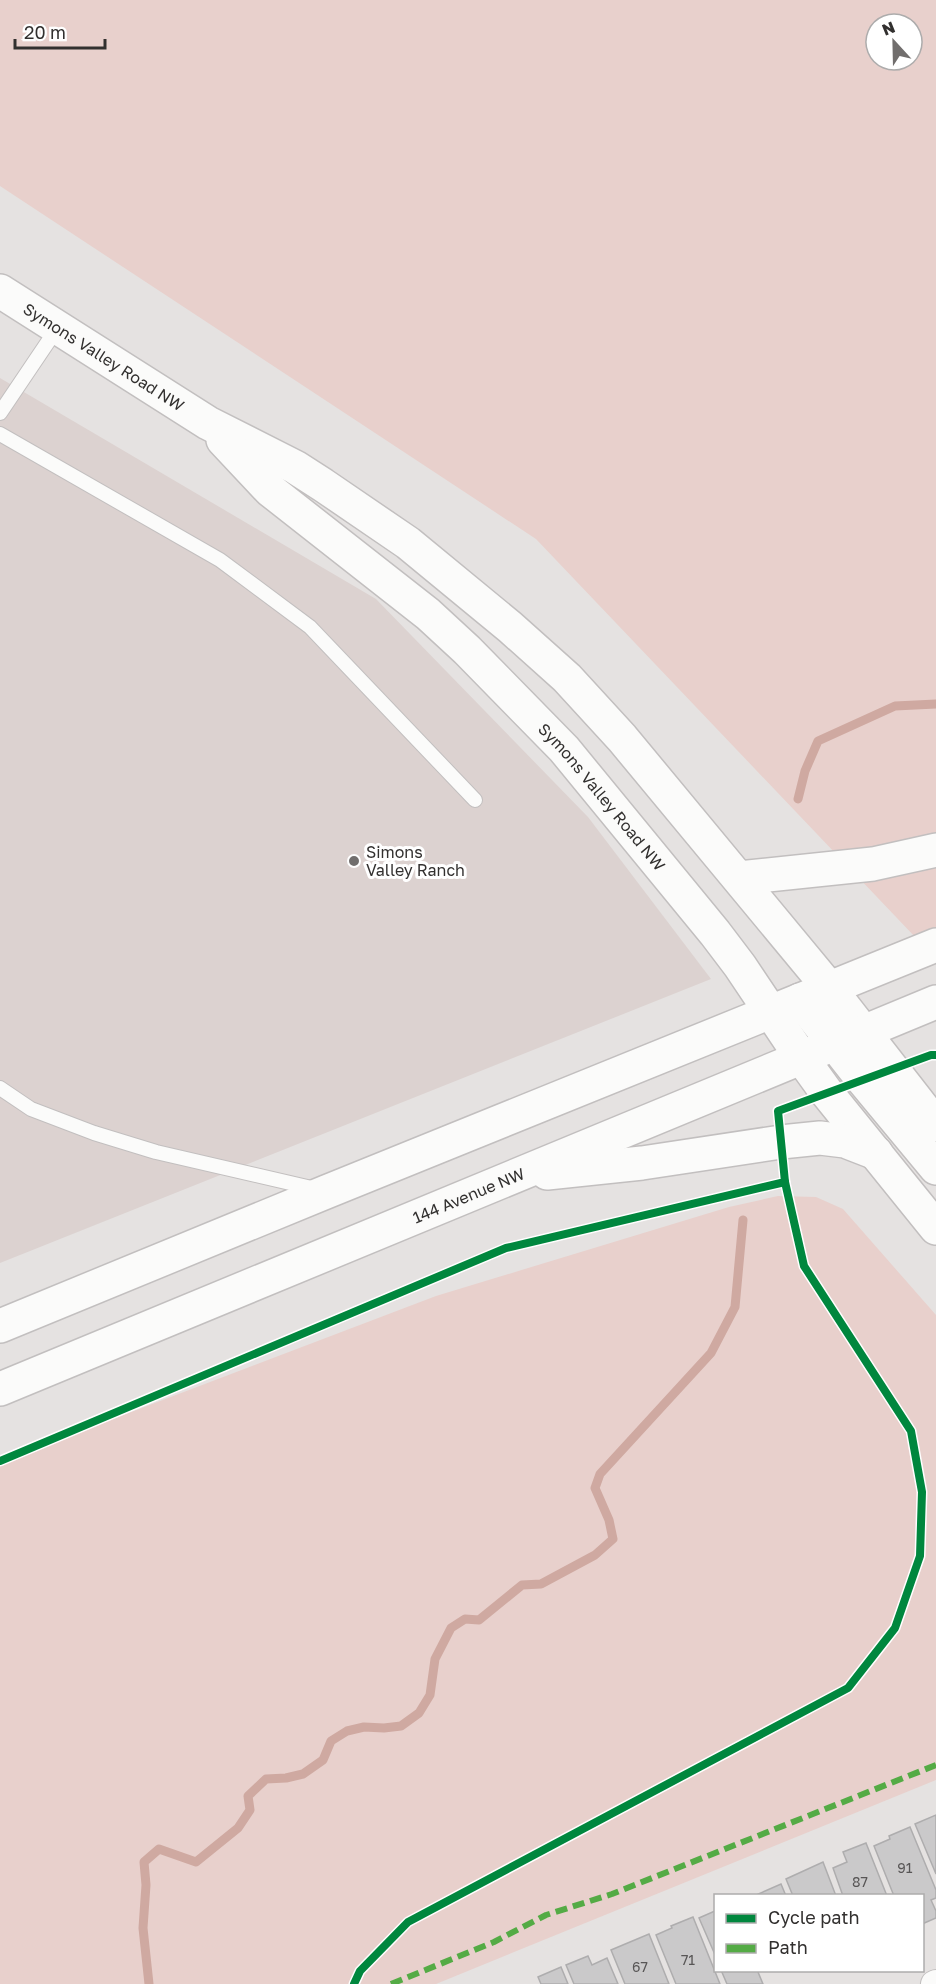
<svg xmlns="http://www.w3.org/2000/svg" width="936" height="1984" font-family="'Golos Text',sans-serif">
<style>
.built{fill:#dcd2d0}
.green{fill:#e8d0cc;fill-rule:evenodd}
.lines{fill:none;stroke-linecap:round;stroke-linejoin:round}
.stream{stroke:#cfa9a1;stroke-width:9}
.building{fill:#cac9ca;stroke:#aeadae;stroke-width:1.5}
.service-casing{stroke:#c2bfbf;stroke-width:16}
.minor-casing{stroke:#c2bfbf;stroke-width:28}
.secondary-casing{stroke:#c2bfbf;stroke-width:36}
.service{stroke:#fbfbfa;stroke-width:14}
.minor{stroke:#fbfbfa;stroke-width:26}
.secondary{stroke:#fbfbfa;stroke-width:33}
.quiet{stroke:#54ab45;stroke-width:6;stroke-dasharray:12 6;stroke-linecap:butt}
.cycleway-casing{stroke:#fff;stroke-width:11}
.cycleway{stroke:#00873e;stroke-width:8}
.poi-dot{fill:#716e6d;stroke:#fff;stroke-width:2}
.labels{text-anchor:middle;stroke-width:6;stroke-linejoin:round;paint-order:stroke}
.number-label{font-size:14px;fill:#585656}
.street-label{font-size:16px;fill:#32302f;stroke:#fff}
.poi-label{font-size:16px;fill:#32302f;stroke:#fff;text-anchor:start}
</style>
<rect width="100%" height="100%" fill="#e5e2e1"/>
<!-- built -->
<path class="built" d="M 0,378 L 376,599 L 588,817 L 711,979 L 0,1263 Z"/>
<!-- green -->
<g class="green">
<path d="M 0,0 L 936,0 L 936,959 L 536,539 L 0,186 ZM 876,24 L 912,24 L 912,60 L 876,60 Z"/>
<path d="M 778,1196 L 816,1197 L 843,1209 L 936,1315 L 936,1780 L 436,1984 L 0,1984 L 0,1462 L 436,1296 L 729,1207 Z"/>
</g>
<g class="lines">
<!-- stream -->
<g class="stream">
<path d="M 798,799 L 805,771 L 818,741 L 895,706 L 936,704"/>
<path d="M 149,1984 L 143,1928 L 146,1885 L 144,1862 L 159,1849 L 196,1862 L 238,1828 L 250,1810 L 248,1796 L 266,1779 L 286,1778 L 303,1774 L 323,1760 L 331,1741 L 347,1731 L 364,1727 L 384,1728 L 401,1726 L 419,1713 L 430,1695 L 435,1659 L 451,1628 L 465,1619 L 479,1620 L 522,1585 L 541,1584 L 595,1555 L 613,1539 L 609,1520 L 595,1488 L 600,1474 L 711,1353 L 735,1307 L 743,1220"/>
</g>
</g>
<!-- building -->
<g class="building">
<path d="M 936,1815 L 936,1874 L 915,1824 Z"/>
<path d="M 910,1827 L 936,1890 L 936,1898 L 931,1900 L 936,1911 L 936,1918 L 922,1924 L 922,1896 L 894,1896 L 874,1846 L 890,1839 L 889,1836 Z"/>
<path d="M 866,1843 L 887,1896 L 843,1896 L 833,1868 L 847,1862 L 843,1852 Z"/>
<path d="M 823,1862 L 836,1896 L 793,1896 L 786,1879 Z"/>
<path d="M 781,1884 L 786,1896 L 754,1896 Z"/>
<path d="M 716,1908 L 716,1957 L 699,1918 L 715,1911 Z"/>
<path d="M 693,1917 L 720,1984 L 676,1984 L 656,1935 L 672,1928 L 671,1926 Z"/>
<path d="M 649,1934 L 669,1984 L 625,1984 L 611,1950 Z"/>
<path d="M 588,1956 L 592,1965 L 607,1958 L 618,1984 L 574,1984 L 566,1965 Z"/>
<path d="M 561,1967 L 568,1984 L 541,1984 L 538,1977 Z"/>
<path d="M 721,1970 L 761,1970 L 758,1972 L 763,1984 L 727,1984 Z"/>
</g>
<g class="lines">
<!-- service casing -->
<g class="service-casing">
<g id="service">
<path d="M 0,413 L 58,327"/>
<path d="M 0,434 L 220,560 L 310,627 L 475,800"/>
<path d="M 0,1088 L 31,1109 L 94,1133 L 156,1152 L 316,1189"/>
</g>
</g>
<!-- minor casing -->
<g class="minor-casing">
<path id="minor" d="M 934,1984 L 936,1983"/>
</g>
<!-- secondary casing -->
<g class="secondary-casing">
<g id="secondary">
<path id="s1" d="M 0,291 L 208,423 L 295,467 L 323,485 L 408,543 L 510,627 L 567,678 L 622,738 L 830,989 L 936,1125"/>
<path id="s2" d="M 223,440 L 270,490 L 428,614 L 467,650 L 564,749 L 715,933 L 740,966 L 801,1057 L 827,1093 L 936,1228"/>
<path d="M 739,878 L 873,864 L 936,850"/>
<path d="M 800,1000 L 863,1080 L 936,1168"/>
<path d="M 547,1173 L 642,1163 L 781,1142 L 820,1138 L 845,1141 L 876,1153"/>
<path d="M 0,1326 L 326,1192 L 936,945"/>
<path id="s3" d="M 0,1389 L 936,1002"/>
</g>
</g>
<!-- service -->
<use href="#service" class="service"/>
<!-- minor -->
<use href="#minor" class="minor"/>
<!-- secondary -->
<use href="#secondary" class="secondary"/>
<!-- quiet -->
<path class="quiet" d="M 391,1984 L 494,1942 L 546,1915 L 612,1894 L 936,1765"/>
<!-- cycleway casing -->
<g class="cycleway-casing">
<g id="cycleway">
<path d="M 0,1461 L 506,1248 L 785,1182 L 778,1111 L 931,1055 L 936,1055"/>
<path d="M 354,1984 L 360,1971 L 408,1922 L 848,1688 L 895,1628 L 920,1556 L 922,1492 L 911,1431 L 804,1266 L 785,1182"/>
</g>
</g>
<!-- cycleway -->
<use href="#cycleway" class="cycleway"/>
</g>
<!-- markers -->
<circle class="poi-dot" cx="354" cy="861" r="6"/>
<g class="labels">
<!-- number labels -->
<g class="number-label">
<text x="905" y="1873">91</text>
<text x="860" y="1887">87</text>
<text x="688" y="1965">71</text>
<text x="640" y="1972">67</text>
</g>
<!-- street labels -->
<g class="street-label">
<text dy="6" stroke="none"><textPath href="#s1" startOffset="123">Symons Valley Road NW</textPath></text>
<text dy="6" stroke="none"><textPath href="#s2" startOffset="522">Symons Valley Road NW</textPath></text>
<text dy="6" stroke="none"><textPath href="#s3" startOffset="507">144 Avenue NW</textPath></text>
</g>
<!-- poi labels -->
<g class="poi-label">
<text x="366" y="858">Simons<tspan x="366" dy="18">Valley Ranch</tspan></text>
</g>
</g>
<!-- legend -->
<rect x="714" y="1894" width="210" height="78" fill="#ffffff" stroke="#adacac" stroke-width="1.5"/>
<rect x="726" y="1914" width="30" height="9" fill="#00873e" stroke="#adacac" stroke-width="1.5"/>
<text x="768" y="1924" font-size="18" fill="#32302f">Cycle path</text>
<rect x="726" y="1944" width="30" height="9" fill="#54ab45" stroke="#adacac" stroke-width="1.5"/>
<text x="768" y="1954" font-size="18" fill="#32302f">Path</text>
<!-- north arrow -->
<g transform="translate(894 42) rotate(338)"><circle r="28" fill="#ffffff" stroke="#adacac" stroke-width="1.5"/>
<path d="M0-4.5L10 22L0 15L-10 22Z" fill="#716e6d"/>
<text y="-9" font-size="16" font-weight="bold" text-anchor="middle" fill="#32302f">N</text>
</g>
<!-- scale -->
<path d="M15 39v9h90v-9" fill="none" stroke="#32302f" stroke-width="3"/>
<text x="24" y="39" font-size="18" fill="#32302f" stroke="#ffffff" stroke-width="4.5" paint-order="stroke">20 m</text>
</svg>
